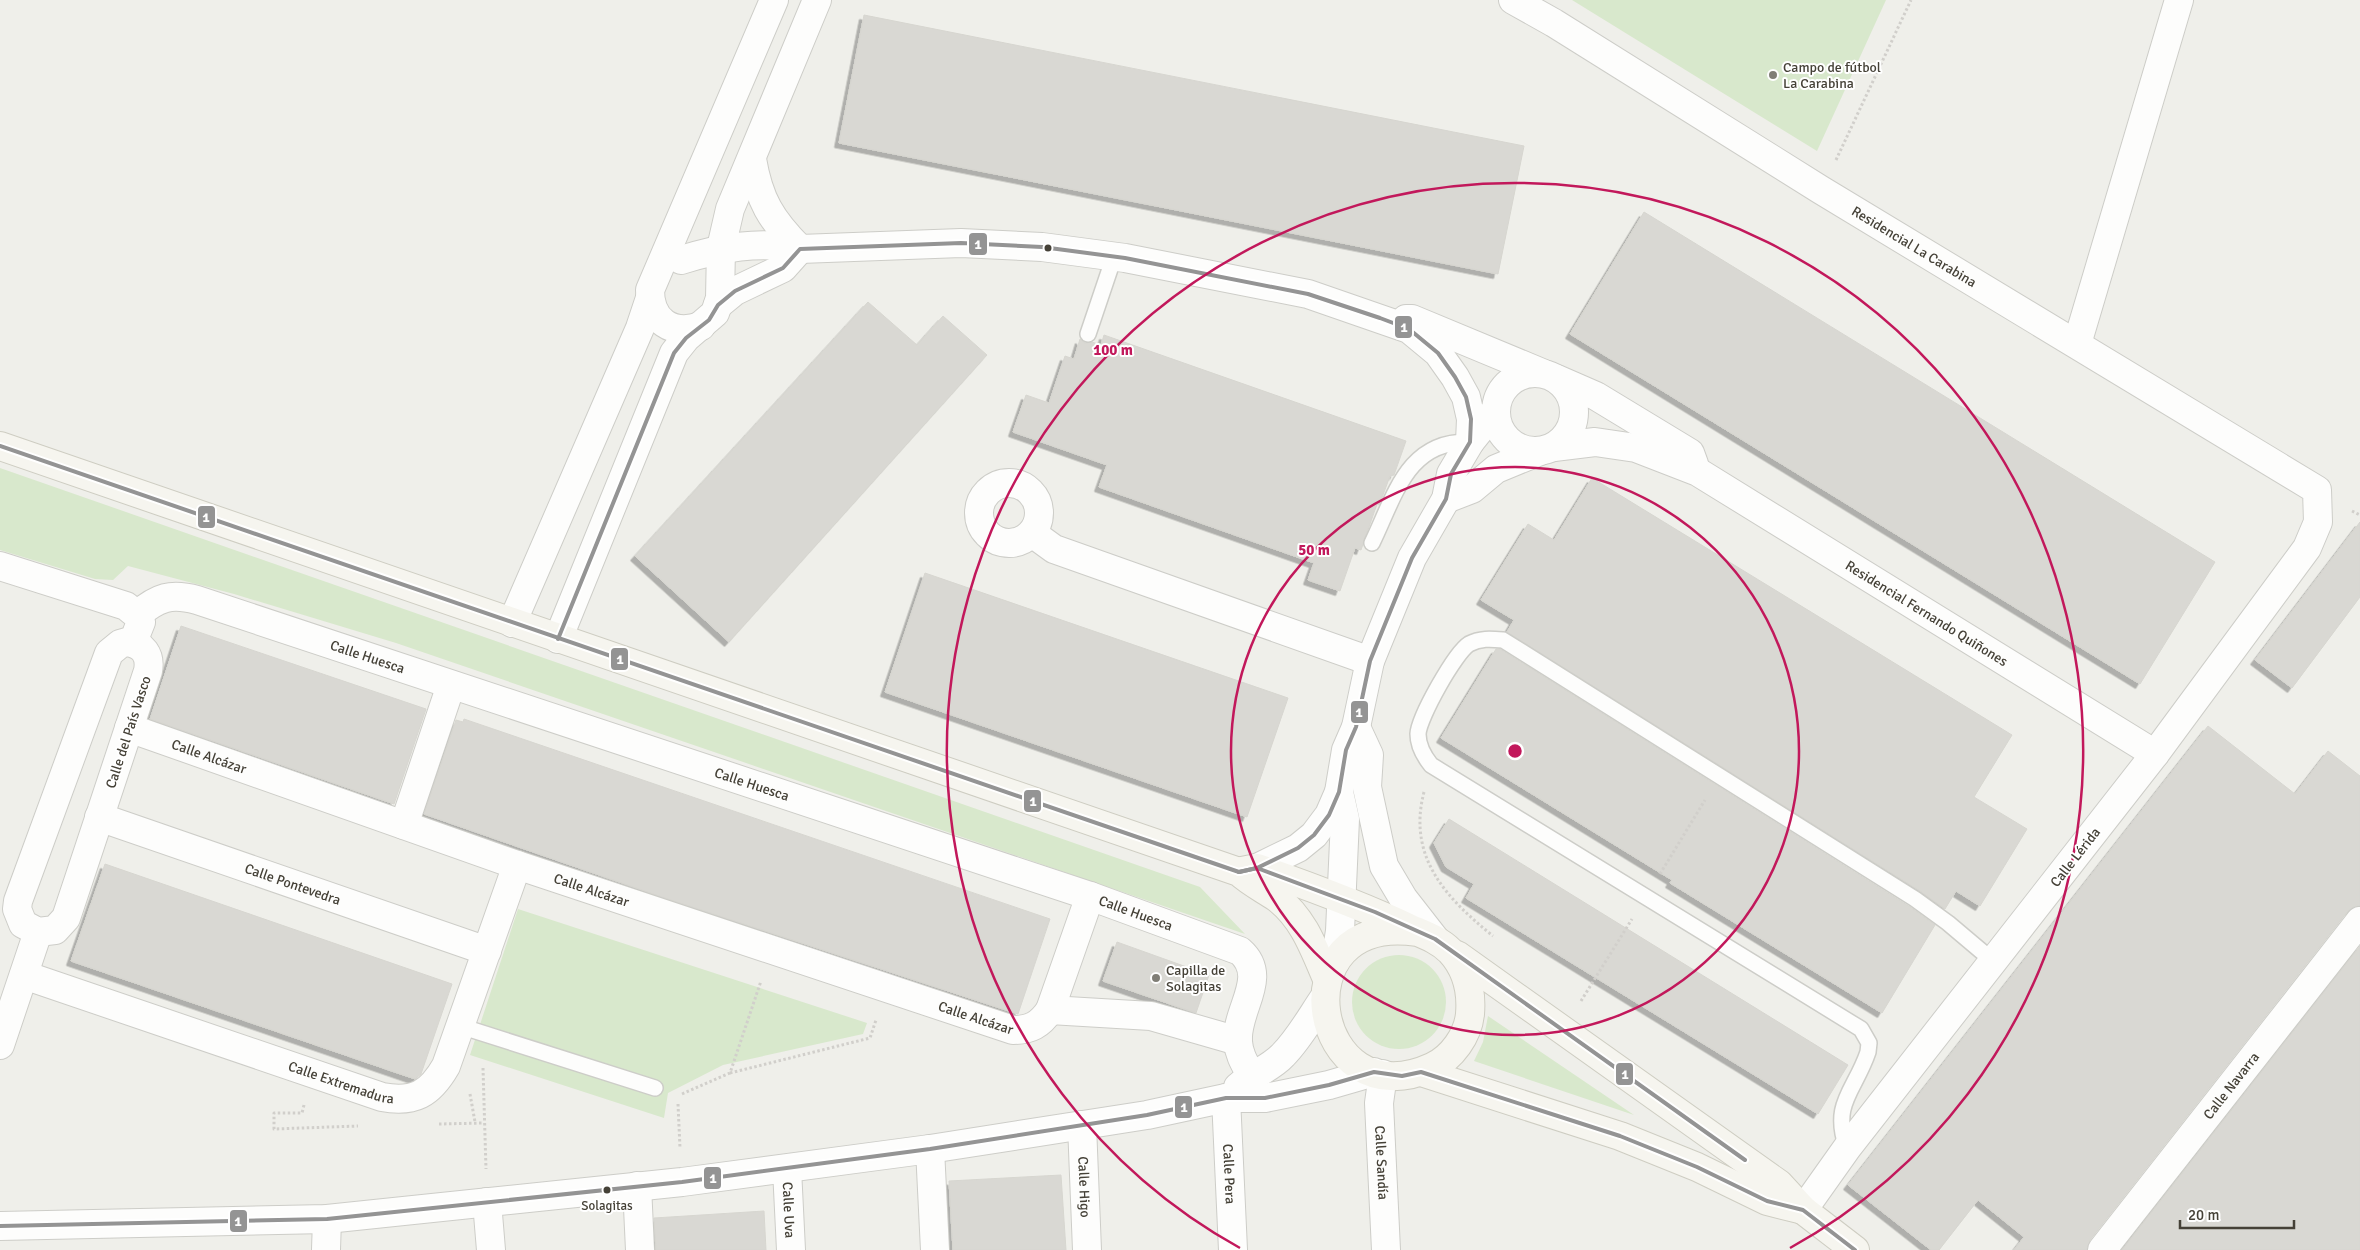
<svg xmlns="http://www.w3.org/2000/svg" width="2360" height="1250" font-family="Signika,sans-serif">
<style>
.green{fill:#d8e8cc}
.building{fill:#d9d8d3;stroke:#d7d6d0;filter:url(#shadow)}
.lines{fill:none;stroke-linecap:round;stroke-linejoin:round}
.lane-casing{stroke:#cdcdc8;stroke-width:18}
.street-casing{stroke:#cdcdc8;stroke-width:30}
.secondary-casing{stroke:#cecdc2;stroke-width:30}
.path{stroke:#d1cfcb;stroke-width:3;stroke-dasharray:2.5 2.5;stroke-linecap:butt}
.lane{stroke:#fdfdfc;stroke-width:15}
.street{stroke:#fdfdfc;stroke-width:28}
.secondary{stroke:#f6f5ef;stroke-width:28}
.bus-1-casing{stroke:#fff;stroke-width:8}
.bus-1{stroke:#949494;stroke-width:4}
.ring{fill:none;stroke:#c2185b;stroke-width:2.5}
.poi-dot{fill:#807e76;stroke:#fff;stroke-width:2}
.bus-dot{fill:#454137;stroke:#fff;stroke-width:2}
.labels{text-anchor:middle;stroke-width:4;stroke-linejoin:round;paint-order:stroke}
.bus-label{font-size:13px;fill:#454137;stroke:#fff}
.poi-label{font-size:14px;fill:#454137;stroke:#fff;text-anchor:start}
.street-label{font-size:14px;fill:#454137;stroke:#fff}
.centre{fill:#c2185b;stroke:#fff;stroke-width:2.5}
.ring-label{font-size:15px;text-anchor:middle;font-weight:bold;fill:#c2185b;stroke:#fff;stroke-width:4;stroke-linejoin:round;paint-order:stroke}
.line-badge{stroke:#fff;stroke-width:2}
.badge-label{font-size:14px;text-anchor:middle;font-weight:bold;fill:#fff}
</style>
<defs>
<filter id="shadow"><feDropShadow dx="-4.5" dy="4.5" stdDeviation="0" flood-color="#0004"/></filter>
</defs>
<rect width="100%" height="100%" fill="#efefea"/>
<!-- green -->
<g class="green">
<path d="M 1572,0 L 1886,0 L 1817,151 Z"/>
<path d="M 0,468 L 1200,887 L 1245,934 L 396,643 L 234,594 L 128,566 L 113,580 L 95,579 L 0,550 Z"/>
<path d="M 518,909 L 867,1023 L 863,1034 L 723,1065 L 668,1093 L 664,1118 L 470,1055 Z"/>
<circle cx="1399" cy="1002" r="47"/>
<path d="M 1488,1016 L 1634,1115 L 1474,1061 L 1483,1042 Z"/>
</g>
<!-- building -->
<g class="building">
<path d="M 864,15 L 1524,146 L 1498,274 L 839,143 Z"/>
<path d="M 1644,212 L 2215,562 L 2140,684 L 1570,334 Z"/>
<path d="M 868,302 L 917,345 L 943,316 L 987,355 L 729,642 L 635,556 Z"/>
<path d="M 1104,335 L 1406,441 L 1394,475 L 1390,476 L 1383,495 L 1379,505 L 1377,504 L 1361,550 L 1355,548 L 1340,591 L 1308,580 L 1314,563 L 1099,487 L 1107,465 L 1013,432 L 1026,395 L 1049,403 L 1065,356 L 1074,359 L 1080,339 L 1085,343 L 1092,342 L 1101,345 Z"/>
<path d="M 1592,478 L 2012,735 L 1974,797 L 2027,829 L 1980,906 L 1956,891 L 1945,909 L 1920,891 L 1507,632 L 1514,620 L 1481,600 L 1528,524 L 1554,540 Z"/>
<path d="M 2360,522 L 2360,597 L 2292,688 L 2255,660 Z"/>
<path d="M 925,573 L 1288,698 L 1247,817 L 885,692 Z"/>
<path d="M 181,626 L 426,709 L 394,804 L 150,719 Z"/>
<path d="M 1496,649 L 1500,649 L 1910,907 L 1935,925 L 1882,1013 L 1670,883 L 1672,880 L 1441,738 Z"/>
<path d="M 464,719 L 1050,919 L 1018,1014 L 665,898 L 424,814 L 456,720 L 463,722 Z"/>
<path d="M 2208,726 L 2295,794 L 2328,751 L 2360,776 L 2360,906 L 2354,907 L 2348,911 L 2090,1240 L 2087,1250 L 2014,1250 L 2024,1237 L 1978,1200 L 1939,1250 L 1931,1250 L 1848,1185 Z"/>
<path d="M 1449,819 L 1848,1065 L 1818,1114 L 1466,898 L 1474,884 L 1446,867 L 1434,843 Z"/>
<path d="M 105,864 L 452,984 L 421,1074 L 415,1079 L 71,961 Z"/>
<path d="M 1117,942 L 1209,975 L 1196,1013 L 1103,981 Z"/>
<path d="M 2360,946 L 2360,1250 L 2122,1250 Z"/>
<path d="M 1061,1175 L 1066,1250 L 953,1250 L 949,1181 Z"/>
<path d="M 764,1211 L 766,1250 L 656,1250 L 654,1218 Z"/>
</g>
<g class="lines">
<!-- lane casing -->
<g class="lane-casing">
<g id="lane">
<path d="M 1088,334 L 1114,257"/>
<path d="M 1372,543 C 1395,496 1407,440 1470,442"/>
<path d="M 460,1026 L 655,1088"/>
<path d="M 1847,1148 C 1831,1103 1855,1091 1868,1052 L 1869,1043 L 1861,1029 L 1431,765 C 1423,755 1418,746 1418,734 C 1419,717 1455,653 1469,644 C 1480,638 1491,639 1503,640 L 1915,899 L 1948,923 L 1993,961"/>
</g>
</g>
<!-- street casing -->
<g class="street-casing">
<g id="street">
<path id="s1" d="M 1513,0 L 1554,23 L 1821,190 L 2317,490 L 2318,522 L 2307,548 L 2155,754 L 1847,1148 L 1803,1210"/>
<path d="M 752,159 C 759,200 771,220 800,249"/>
<path d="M 681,260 C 720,248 759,240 800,249 L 961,243 L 1042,247 L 1125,258 L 1308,294 L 1409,329 L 1438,353 L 1455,377 L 1466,397 L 1471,419 L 1470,442"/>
<path d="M 718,305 L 735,291 L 783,268 L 800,249"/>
<path d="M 1406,319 L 1412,319 L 1542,373"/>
<path d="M 701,326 C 672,336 650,321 650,290 L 774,0"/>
<path d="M 2077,344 L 2179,0"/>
<circle cx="1535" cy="412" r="39"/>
<path d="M 1557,379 L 1596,396 L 1690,453 L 1694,464"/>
<path id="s2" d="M 1554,447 L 1595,442 L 1636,448 L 1698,472 L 2155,754"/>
<circle cx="1009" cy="513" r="30"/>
<path d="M 1446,499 L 1472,489 L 1496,469 L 1540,451"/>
<path d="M 1032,533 L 1054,549 L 1370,661"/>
<path d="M 0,566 L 126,606 L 137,615 L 141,622 L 137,632"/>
<path id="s3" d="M 137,615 C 158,597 171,593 197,600 L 1090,896 L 1240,951 C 1270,977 1235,1010 1238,1042 C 1239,1055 1245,1064 1251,1075"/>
<path d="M 512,623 L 640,328 L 650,298"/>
<path d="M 558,639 L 674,353 L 686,338 L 715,313 L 720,298 L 721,248 L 730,209 L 817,0"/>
<path d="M 127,642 C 143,644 151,655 148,671 L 66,918 L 55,930 L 38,932 L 23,924 L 17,909 L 18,901 L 109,653 L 120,644 Z"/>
<path d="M 1356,727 L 1369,755 L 1367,787 L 1384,866 L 1403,898 L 1435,939"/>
<path id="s4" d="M 129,728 L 517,865 L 1013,1030 C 1030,1030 1040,1025 1050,1010 L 1090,896"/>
<path id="s5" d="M 99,817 L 487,951"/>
<path d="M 404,825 L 451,685"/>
<path d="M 1257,868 L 1298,848 L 1314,835 L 1329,815 L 1339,792 L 1346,750 L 1356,727 L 1370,661 L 1412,558 L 1446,499 L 1451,474 L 1470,442 L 1495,411"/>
<path d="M 1335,962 L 1340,931 L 1345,819 L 1339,792"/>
<path id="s6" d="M 24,975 L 382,1097 C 414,1103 430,1094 446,1066 L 517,865"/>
<path d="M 1050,1010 L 1151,1016 L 1238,1041"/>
<path d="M 0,1045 L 38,932"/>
<path id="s7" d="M 1383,1074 L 1379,1103 L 1386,1250"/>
<path d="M 1238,1087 C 1252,1074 1270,1069 1283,1055 C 1299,1039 1311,1017 1324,998"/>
<path id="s8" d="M 1226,1098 L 1233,1250"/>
<path id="s9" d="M 1082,1125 L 1087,1250"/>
<path d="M 930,1149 L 935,1250"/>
<path id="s10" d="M 787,1169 L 791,1250"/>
<path d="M 637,1186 L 640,1250"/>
<path d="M 487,1202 L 491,1250"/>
<path d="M 0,1226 L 327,1219 L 682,1182 L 930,1149 L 1147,1115 L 1226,1098 L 1265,1098 L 1329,1085 L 1374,1072"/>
<path d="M 326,1250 L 327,1219"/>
<path id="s11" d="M 2102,1250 L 2360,921"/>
</g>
</g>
<!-- secondary casing -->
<g class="secondary-casing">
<g id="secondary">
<path d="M 0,446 L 1239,872 C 1251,883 1264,889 1277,898 C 1304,919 1314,949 1327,979"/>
<path d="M 1242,871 L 1257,868 C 1309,886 1361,905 1411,929 C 1425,935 1439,940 1450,951 C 1466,968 1472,990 1470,1014 C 1468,1035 1452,1058 1432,1067 C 1311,1122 1276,911 1417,932"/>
<path d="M 1457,955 L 1779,1184 L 1803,1210 L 1855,1250"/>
<path d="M 1421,1072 L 1620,1136 L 1697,1167 L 1767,1201 L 1803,1210"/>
</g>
</g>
<!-- path -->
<g class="path">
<path d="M 1836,160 L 1911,0"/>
<path d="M 2352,511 L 2360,515"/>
<path d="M 1424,792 C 1407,857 1446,898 1493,936"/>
<path d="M 1660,874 L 1705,800"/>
<path d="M 1581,1001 L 1632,919"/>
<path d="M 483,1068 L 486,1169"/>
<path d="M 730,1073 L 870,1038 L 876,1020"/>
<path d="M 470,1094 L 475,1122"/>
<path d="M 682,1094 L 730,1073 L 761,981"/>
<path d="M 678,1104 L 680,1148"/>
<path d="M 304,1105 L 302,1113 L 274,1113 L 274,1129 L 358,1126"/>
<path d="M 439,1124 L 484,1123"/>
</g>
<!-- lane -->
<use href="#lane" class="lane"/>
<!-- street -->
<use href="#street" class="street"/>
<!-- secondary -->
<use href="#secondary" class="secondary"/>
<!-- bus-1 casing -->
<g class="bus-1-casing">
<g id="bus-1">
<path d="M 0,446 L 1239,872"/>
<path d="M 558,639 L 674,353 L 686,338 L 709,320 L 718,305 L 735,291 L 783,268 L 800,249 L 961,243 L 1042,247 L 1125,258 L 1308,294 L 1380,318 L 1409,329 L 1438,353 L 1455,377 L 1466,397 L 1471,419 L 1470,442 L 1451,474 L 1446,499 L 1412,558 L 1370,661 L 1356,727 L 1346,750 L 1339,792 L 1329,815 L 1314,835 L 1298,848 L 1257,868 L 1239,872"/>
<path d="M 1239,872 L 1257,868 L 1375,912 L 1435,939 L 1745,1160"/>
<path d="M 0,1226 L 327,1219 L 682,1182 L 930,1149 L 1147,1115 L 1226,1098 L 1265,1098 L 1329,1085 L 1374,1072 L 1402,1076 L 1421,1072 L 1620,1136 L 1697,1167 L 1767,1201 L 1803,1210 L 1855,1250"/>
</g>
</g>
<!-- bus-1 -->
<use href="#bus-1" class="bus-1"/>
</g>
<!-- distance rings -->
<g class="ring">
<circle cx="1515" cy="751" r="284"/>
<path d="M1240 1248A568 568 0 1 1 1790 1248"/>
</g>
<!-- markers -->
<g class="poi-dot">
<circle cx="1773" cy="75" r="5"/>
<circle cx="1156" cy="978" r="5"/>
</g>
<g class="bus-dot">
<circle cx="1048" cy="248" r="4.5"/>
<circle cx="607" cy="1190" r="4.5"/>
</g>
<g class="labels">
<!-- bus labels -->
<g class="bus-label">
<text x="607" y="1210">Solagitas</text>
</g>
<!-- poi labels -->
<g class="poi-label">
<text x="1783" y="72">Campo de fútbol<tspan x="1783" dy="16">La Carabina</tspan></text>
<text x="1166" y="975">Capilla de<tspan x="1166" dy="16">Solagitas</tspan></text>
</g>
<!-- street labels -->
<g class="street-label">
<text dy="5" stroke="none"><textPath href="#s1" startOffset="471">Residencial La Carabina</textPath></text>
<text dy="5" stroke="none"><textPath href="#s2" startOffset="418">Residencial Fernando Quiñones</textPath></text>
<text dy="5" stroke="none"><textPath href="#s3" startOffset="245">Calle Huesca</textPath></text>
<text transform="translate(128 732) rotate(-72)" y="5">Calle del País Vasco</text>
<text dy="5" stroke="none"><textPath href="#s4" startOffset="85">Calle Alcázar</textPath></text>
<text dy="5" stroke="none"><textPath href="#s3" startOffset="650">Calle Huesca</textPath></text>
<text transform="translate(2075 857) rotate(-52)" y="5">Calle Lérida</text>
<text dy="5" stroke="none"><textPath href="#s5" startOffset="205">Calle Pontevedra</textPath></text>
<text dy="5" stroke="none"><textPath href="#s4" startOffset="490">Calle Alcázar</textPath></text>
<text dy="5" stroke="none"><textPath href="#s3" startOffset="1055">Calle Huesca</textPath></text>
<text dy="5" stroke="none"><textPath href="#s4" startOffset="895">Calle Alcázar</textPath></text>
<text dy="5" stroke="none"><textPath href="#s6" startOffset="335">Calle Extremadura</textPath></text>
<text dy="5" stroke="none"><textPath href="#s11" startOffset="209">Calle Navarra</textPath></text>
<text dy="5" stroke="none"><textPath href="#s7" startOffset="89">Calle Sandía</textPath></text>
<text dy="5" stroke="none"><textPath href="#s8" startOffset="76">Calle Pera</textPath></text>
<text dy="5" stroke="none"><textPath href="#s9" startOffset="62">Calle Higo</textPath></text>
<text dy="5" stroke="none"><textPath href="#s10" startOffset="41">Calle Uva</textPath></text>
</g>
</g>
<circle cx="1515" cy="751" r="8" class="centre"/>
<g class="ring-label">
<text x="1113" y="355">100 m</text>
<text x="1314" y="555">50 m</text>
</g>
<g class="line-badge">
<rect x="968" y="232" width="20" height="24" rx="5" fill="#949494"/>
<rect x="1394" y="315" width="19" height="24" rx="5" fill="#949494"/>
<rect x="197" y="505" width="19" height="24" rx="5" fill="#949494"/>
<rect x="610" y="647" width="19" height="24" rx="5" fill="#949494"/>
<rect x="1350" y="700" width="19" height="24" rx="5" fill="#949494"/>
<rect x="1023" y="789" width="19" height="24" rx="5" fill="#949494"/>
<rect x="1615" y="1062" width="19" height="24" rx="5" fill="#949494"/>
<rect x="1174" y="1095" width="19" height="24" rx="5" fill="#949494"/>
<rect x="703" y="1166" width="19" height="24" rx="5" fill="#949494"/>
<rect x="229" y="1209" width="19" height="24" rx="5" fill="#949494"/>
</g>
<g class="badge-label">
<text x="978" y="249">1</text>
<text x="1404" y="332">1</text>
<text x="206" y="522">1</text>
<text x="620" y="664">1</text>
<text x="1359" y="717">1</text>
<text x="1033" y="806">1</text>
<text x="1625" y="1079">1</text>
<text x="1184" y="1112">1</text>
<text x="713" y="1183">1</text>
<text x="238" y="1226">1</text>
</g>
<!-- scale -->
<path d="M2180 1220v8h114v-8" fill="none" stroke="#454137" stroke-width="2.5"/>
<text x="2188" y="1220" font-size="15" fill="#454137" stroke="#ffffff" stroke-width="4" paint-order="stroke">20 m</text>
</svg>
